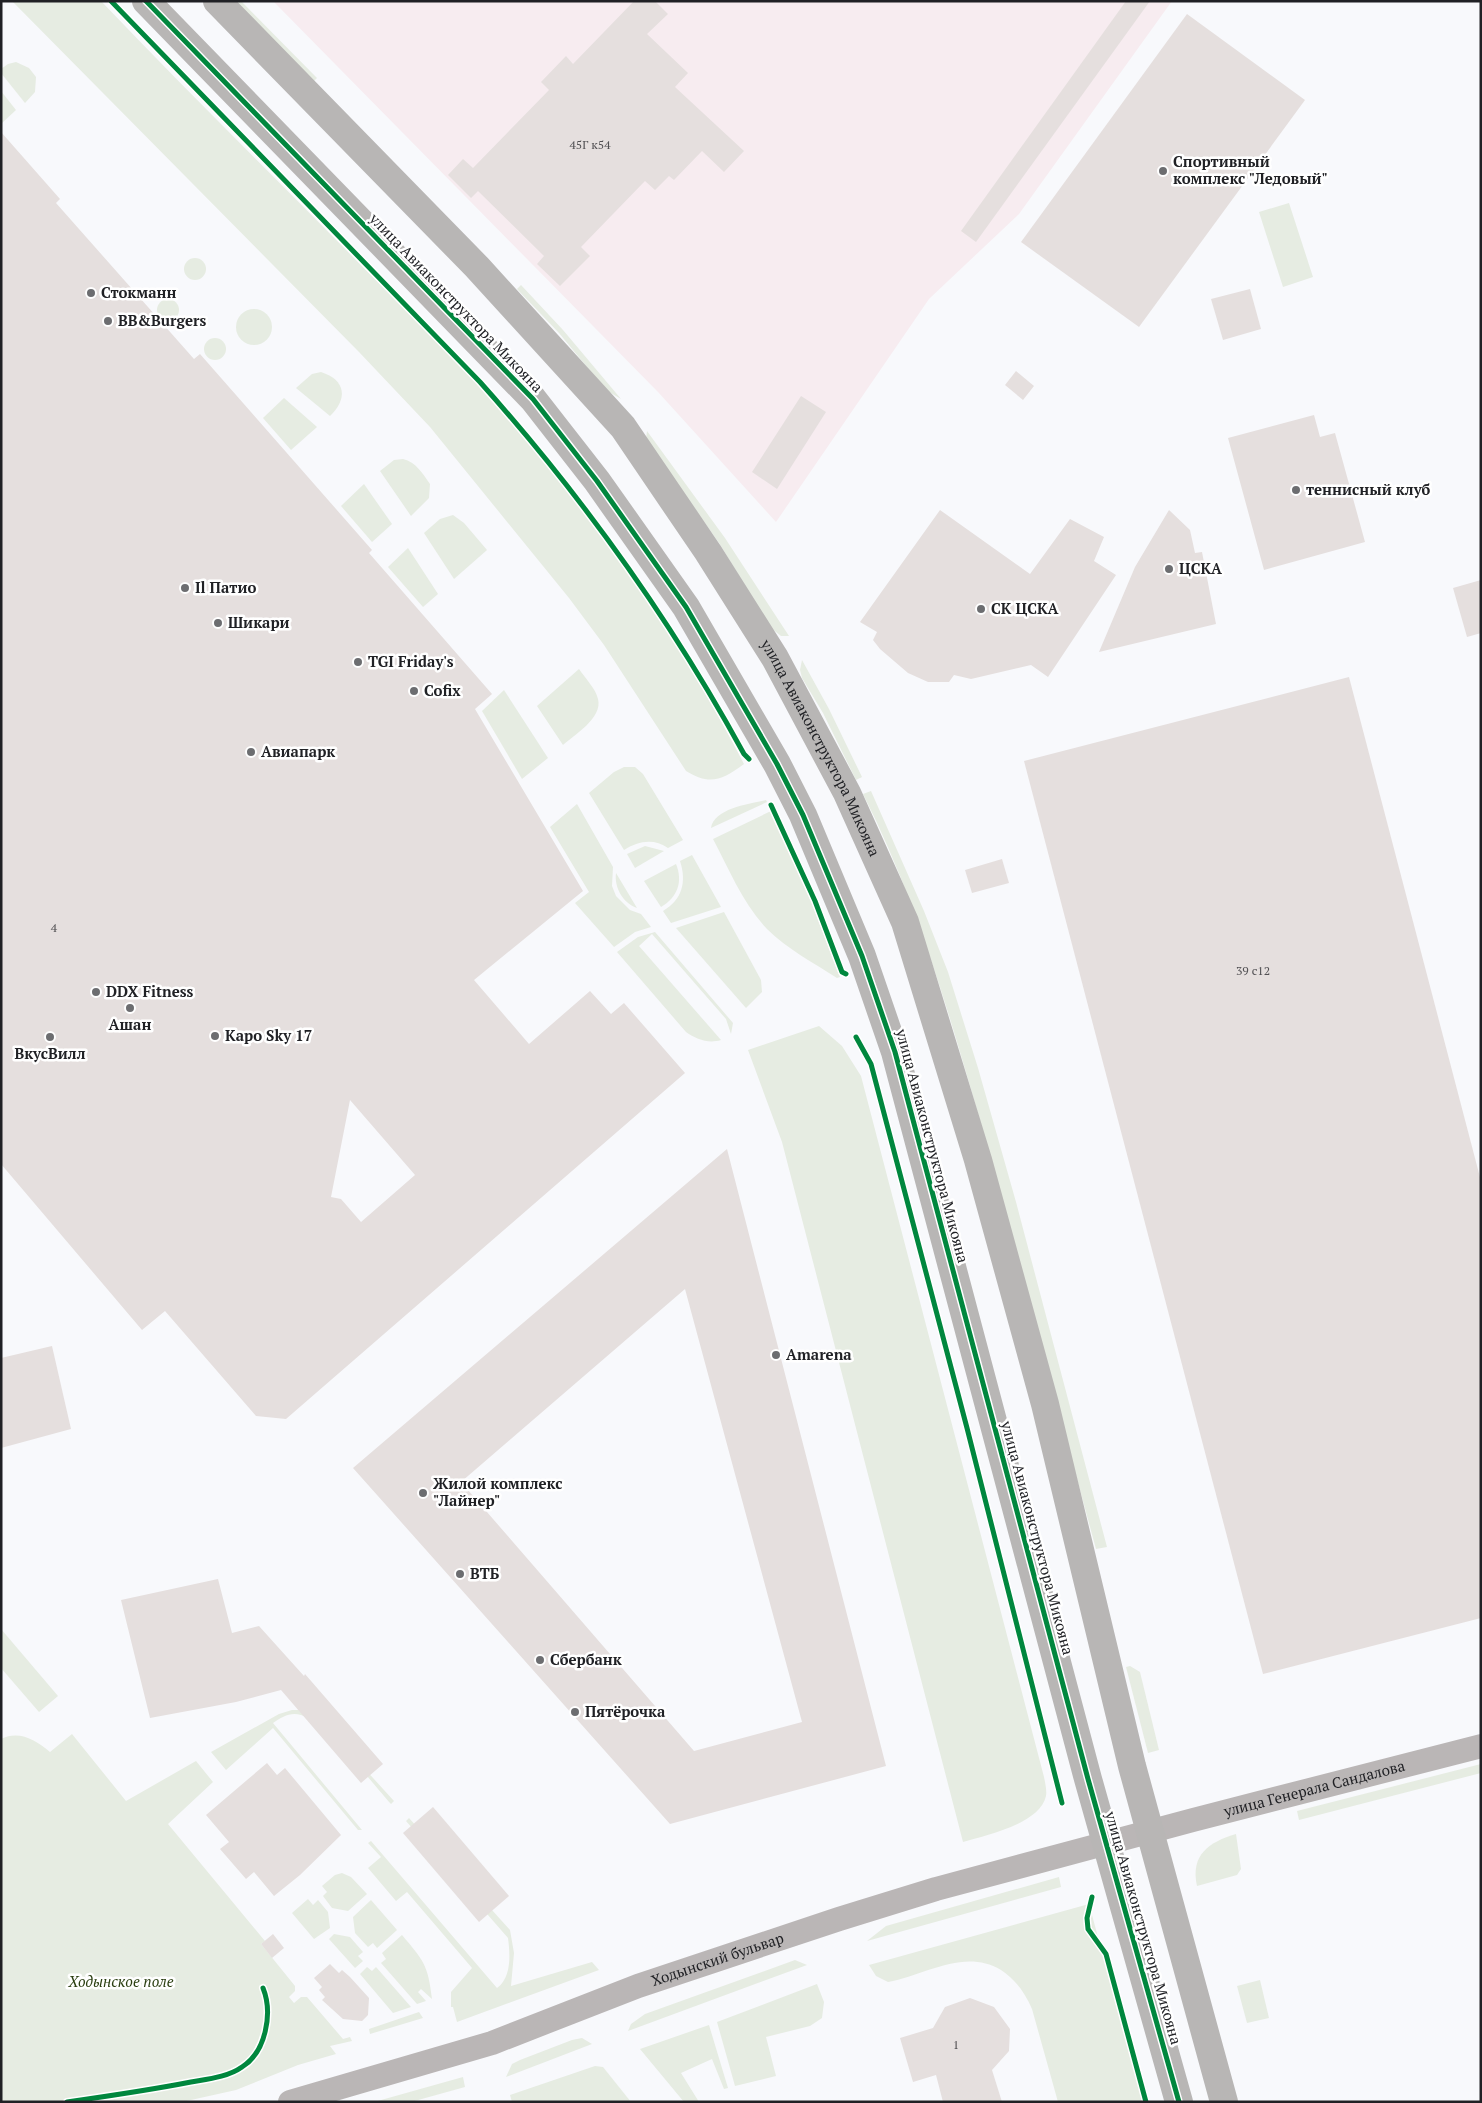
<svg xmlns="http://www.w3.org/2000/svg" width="1482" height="2103" font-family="'PT Serif',serif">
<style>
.industrial{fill:#f7ecf0}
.green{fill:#e6ece2}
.building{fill:#e5dfde;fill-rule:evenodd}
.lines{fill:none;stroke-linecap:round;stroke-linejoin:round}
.street{stroke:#bab6b6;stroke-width:24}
.secondary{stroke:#b8b6b5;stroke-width:28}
.cycleway-casing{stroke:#fff;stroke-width:8}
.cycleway{stroke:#00873e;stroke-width:5}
.poi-dot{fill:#6c6d70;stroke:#fff;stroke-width:2}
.labels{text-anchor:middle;stroke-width:5;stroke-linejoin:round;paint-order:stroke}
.number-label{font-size:12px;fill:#515053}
.poi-label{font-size:15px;font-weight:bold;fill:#202125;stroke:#fff;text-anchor:start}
.street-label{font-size:15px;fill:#202125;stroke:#fff}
.park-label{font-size:15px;font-style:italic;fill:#2b3f12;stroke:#fff}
</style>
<rect width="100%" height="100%" fill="#f8f9fc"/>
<!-- industrial -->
<path class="industrial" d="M 273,1 L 1172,1 L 1019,214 L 929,299 L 776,522 L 658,392 Z"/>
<!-- green -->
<g class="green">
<path d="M 12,1 L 101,1 C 186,90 273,176 359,263 C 399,304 441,343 479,385 C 581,497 675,630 744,764 C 722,780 710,786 686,771 L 604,645 L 569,598 L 430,427 L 359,352 Z"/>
<path d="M 233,1 L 241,1 L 317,78 L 313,82 Z"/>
<path d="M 16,62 L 29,68 L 36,77 L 35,92 L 25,103 L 1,73 L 1,69 L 8,64 Z"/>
<path d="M 1,91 L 16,110 L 1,124 Z"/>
<path d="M 1289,203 L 1313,277 L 1283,287 L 1259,212 Z"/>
<circle cx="195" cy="269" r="11"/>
<path d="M 521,285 L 563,330 L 621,399 L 606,390 L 559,333 L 517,289 Z"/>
<circle cx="168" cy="310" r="11"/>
<circle cx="254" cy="327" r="18"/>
<circle cx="215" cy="349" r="11"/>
<path d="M 321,372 C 346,380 348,399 330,416 L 296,388 L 312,374 Z"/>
<path d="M 284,398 L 317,427 L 291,450 L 263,418 Z"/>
<path d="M 647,431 L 725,538 L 789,636 L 781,636 L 771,628 L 719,543 L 646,439 Z"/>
<path d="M 403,459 C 416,462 423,474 430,484 L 429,498 L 411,516 L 380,471 L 394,460 Z"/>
<path d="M 364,484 L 392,524 L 372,542 L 341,506 Z"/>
<path d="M 453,515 L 464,523 L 487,550 L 454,579 L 424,533 L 440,519 Z"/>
<path d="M 408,548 L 438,594 L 423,607 L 388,567 Z"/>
<path d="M 802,660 L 829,709 L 862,777 L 856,780 L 823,713 L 802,678 L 800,670 Z"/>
<path d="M 579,669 C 585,678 596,689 598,699 C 603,718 574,735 563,745 L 537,706 Z"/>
<path d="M 504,690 L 548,758 L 522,779 L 482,711 Z"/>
<path d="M 624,767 L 635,767 L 643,774 L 683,840 L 668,848 C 654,838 638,841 624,850 L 589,793 L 614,772 Z"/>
<path d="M 871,791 L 924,911 L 948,972 L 978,1068 L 1016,1202 L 1107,1547 L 1096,1549 C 1058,1410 1022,1270 983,1131 C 950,1016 917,901 863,794 Z"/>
<path d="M 766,800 L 767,802 L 711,828 C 714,808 750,804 766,800 Z"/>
<path d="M 577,804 L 613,867 L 612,886 L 616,896 L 630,910 L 641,914 L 651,927 L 635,932 L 614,947 L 575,903 L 589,892 L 550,827 Z"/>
<path d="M 771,811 L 811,901 L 840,977 L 837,978 C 814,963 787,949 767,929 C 743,904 729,869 713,839 Z"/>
<path d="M 645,846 L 664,851 L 635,868 L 627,854 Z"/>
<path d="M 692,855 L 721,907 L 671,923 L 663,911 C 682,900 687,882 680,861 Z"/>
<path d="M 676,864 C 683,881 678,897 661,907 L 644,881 Z"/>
<path d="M 616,873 L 637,908 C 623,903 614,888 616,873 Z"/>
<path d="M 724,912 L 761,980 L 762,992 L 746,1008 L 676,928 Z"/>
<path d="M 655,932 L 733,1023 L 731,1034 L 726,1019 L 652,934 L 639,946 L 721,1040 C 708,1044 696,1039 686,1032 L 617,952 L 638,937 Z"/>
<path d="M 819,1026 L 842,1046 L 861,1076 L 1044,1777 C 1045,1782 1047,1791 1046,1796 C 1040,1824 986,1835 963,1842 L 782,1142 L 748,1050 Z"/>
<path d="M 1,1629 L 58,1696 L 39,1712 L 1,1668 Z"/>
<path d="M 1130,1666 L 1140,1672 L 1159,1750 L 1148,1753 L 1126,1667 Z"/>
<path d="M 292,1710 L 299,1710 L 323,1723 L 394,1801 L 391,1804 C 373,1784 324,1721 301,1715 C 290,1712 282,1717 273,1723 L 362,1830 L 358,1830 L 273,1728 L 226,1770 L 211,1752 L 279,1714 Z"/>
<path d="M 72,1734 L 126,1801 L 196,1761 L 213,1782 L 168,1824 L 265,1941 L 261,1944 L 295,1986 L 295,1991 L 289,1997 L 294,2003 L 301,1997 L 307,1997 L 343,2039 L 350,2037 L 352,2041 L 330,2046 L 336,2054 L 298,2065 L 236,2090 L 182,2102 L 1,2102 L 1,1739 C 19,1730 36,1740 50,1752 Z"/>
<path d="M 1481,1764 L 1481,1773 L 1299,1820 L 1297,1811 Z"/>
<path d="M 409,1818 L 510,1930 L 514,1953 L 511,1986 L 592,1962 L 599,1970 L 457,2022 L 453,2007 L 451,2007 L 451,1992 L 472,1968 L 407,1892 L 396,1901 L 368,1868 L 381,1857 L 368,1843 L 371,1841 L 497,1988 C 512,1977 510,1954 508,1938 L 406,1821 Z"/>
<path d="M 1236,1834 L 1241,1869 L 1237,1875 L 1197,1886 C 1190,1855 1209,1842 1236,1834 Z"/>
<path d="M 342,1873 L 351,1877 L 367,1894 L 348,1911 L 332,1908 L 323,1896 L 327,1892 L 322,1886 L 335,1875 Z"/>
<path d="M 1059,1877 L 1061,1887 L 867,1941 L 886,1926 Z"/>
<path d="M 308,1899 L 313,1905 L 318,1900 L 328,1912 L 330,1928 L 314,1939 L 292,1913 Z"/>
<path d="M 371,1900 L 397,1930 L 377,1948 L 373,1943 L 368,1947 L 355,1933 L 353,1917 Z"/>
<path d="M 1089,1904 L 1143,2102 L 1058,2102 L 1032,2009 C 1025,1993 1016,1980 1001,1970 C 964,1948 926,1975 888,1982 L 876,1976 L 869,1965 Z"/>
<path d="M 334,1934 L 350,1937 L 363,1952 L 358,1956 L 363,1961 L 355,1968 L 329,1939 Z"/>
<path d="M 402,1935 C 424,1961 428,1965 432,1999 L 421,1989 L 418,1992 L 426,2001 L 417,2004 L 381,1963 L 386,1959 L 382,1953 Z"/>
<path d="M 795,1960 L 807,1965 L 628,2031 L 631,2024 L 645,2014 Z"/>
<path d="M 367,1967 L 372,1971 L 376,1967 L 411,2007 L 393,2013 L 360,1974 Z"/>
<path d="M 1260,1980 L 1269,2018 L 1247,2023 L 1237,1986 Z"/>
<path d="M 817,1984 L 824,2002 L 822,2018 L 810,2026 L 766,2037 L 776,2076 L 735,2086 L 717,2022 Z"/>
<path d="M 419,2012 L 423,2018 L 370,2034 L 369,2029 Z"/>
<path d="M 709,2025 L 728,2088 L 724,2089 L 712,2059 L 681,2073 L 699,2102 L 684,2102 L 640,2049 Z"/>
<path d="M 582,2038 L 592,2044 L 506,2077 L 512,2064 L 520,2060 L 572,2040 Z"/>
<path d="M 595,2066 L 603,2067 L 631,2102 L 512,2102 L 510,2095 Z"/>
<path d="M 463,2077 L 465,2087 L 411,2102 L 374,2102 Z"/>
</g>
<!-- building -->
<g class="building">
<path d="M 634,1 L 655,1 L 668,14 L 647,34 L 688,73 L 675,87 L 744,151 L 724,172 L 702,151 L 674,180 L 669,176 L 655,190 L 645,181 L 581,247 L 590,256 L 560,286 L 537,264 L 544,256 L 478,191 L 471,198 L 448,175 L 463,159 L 473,168 L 549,90 L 541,82 L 566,56 L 573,64 Z"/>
<path d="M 1126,1 L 1150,1 L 976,242 L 961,231 Z"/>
<path d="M 1187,14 L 1305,100 L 1139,327 L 1021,242 Z"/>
<path d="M 1,132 L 60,199 L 56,203 L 194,359 L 200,354 L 372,550 L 369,553 L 492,694 L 475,709 L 583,891 L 474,980 L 529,1044 L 590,991 L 611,1014 L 624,1003 L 685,1073 L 286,1419 L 256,1416 L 165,1311 L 142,1330 L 1,1164 ZM 350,1100 L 415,1175 L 361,1222 L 341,1199 L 331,1197 Z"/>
<path d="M 1250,289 L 1261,329 L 1223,340 L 1211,299 Z"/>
<path d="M 1016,371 L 1034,386 L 1023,400 L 1005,385 Z"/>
<path d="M 801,396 L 826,412 L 777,489 L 752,472 Z"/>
<path d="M 1314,415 L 1320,437 L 1335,433 L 1365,542 L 1264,570 L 1228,438 Z"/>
<path d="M 940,510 L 1030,574 L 1070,519 L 1104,537 L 1094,561 L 1116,575 L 1048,677 L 1031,665 L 971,679 L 954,675 L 949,682 L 928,682 L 908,673 L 880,649 L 873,640 L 877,632 L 860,622 Z"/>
<path d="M 1169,510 L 1190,530 L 1195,553 L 1202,552 L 1216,624 L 1099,652 L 1135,567 Z"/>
<path d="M 1481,580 L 1481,633 L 1467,637 L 1453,588 Z"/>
<path d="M 1349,677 L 1481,1181 L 1481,1618 L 1263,1674 L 1024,761 Z"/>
<path d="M 1002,859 L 1009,883 L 972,893 L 965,870 Z"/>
<path d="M 727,1149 L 886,1766 L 670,1824 L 353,1468 ZM 685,1289 L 802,1722 L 694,1751 L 461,1482 Z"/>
<path d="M 52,1346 L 71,1429 L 1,1448 L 1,1358 Z"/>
<path d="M 218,1579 L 232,1633 L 259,1626 L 304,1676 L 305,1674 L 383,1764 L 361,1783 L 281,1690 L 236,1702 L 150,1718 L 121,1600 Z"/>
<path d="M 267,1763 L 277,1775 L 285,1768 L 341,1835 L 300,1875 L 274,1896 L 254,1872 L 246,1879 L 220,1849 L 229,1842 L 206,1815 Z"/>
<path d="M 433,1807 L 509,1896 L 479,1922 L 403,1833 Z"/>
<path d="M 273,1934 L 284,1948 L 272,1958 L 261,1944 Z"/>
<path d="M 330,1964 L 339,1973 L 342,1970 L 350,1977 L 369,1998 L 368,2015 L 362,2021 L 343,2019 L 322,2000 L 325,1997 L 319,1990 L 322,1987 L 314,1978 Z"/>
<path d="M 970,1998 L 994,2007 L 1010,2029 L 1009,2051 L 992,2070 L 1002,2102 L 943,2102 L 936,2075 L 913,2082 L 900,2038 L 933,2028 L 945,2007 Z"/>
</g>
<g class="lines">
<!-- street -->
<path class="street" id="s1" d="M 290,2102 L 492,2043 L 638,1986 L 839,1919 L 936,1889 L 1193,1820 L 1481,1746"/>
<!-- secondary -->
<g class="secondary">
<path d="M 146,1 L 533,399 L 597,481 L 686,607 L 777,764 L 803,815 L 862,956 L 895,1052 L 1088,1779 L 1179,2102"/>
<path id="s2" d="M 217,1 L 477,267 L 623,427 L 708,552 L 775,658 L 847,793 L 905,922 L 978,1160 L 1045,1404 L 1132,1766 L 1224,2102"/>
</g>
<!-- cycleway casing -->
<g class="cycleway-casing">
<g id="cycleway">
<path d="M 111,1 L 480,382 C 581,495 671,620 744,754 L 749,759"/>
<path d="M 146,1 L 533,399 L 597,481 L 686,607 L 777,764 L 803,815 L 862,956 L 895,1052 L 1088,1779 L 1179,2102"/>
<path d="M 771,805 L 815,901 L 842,972 L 846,974"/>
<path d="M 856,1037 L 871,1064 L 967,1428 L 1062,1803"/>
<path d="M 1092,1897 L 1087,1918 L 1088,1929 L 1106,1954 L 1146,2102"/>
<path d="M 67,2102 C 109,2096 150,2090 191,2082 C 208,2079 228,2077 242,2067 C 266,2052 273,2013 263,1988"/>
</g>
</g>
<!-- cycleway -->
<use href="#cycleway" class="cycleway"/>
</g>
<!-- markers -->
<g class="poi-dot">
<circle cx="1163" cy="171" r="5"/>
<circle cx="91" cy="293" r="5"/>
<circle cx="108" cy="321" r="5"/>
<circle cx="1296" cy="490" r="5"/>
<circle cx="1169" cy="569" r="5"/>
<circle cx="185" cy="588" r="5"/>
<circle cx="981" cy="609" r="5"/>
<circle cx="218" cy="623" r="5"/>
<circle cx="358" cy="662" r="5"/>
<circle cx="414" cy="691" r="5"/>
<circle cx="251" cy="752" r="5"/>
<circle cx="96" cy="992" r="5"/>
<circle cx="130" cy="1008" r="5"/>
<circle cx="215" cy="1036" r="5"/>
<circle cx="50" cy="1037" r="5"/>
<circle cx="776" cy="1355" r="5"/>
<circle cx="423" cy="1493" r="5"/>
<circle cx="460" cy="1574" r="5"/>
<circle cx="540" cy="1660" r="5"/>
<circle cx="575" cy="1712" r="5"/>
</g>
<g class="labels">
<!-- number labels -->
<g class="number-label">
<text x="590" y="149">45Г к54</text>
<text x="54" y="932">4</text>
<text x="1253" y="975">39 с12</text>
<text x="956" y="2049">1</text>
</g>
<!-- poi labels -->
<g class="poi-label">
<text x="1173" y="167">Спортивный<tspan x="1173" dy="17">комплекс "Ледовый"</tspan></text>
<text x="101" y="298">Стокманн</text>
<text x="118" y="326">BB&amp;Burgers</text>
<text x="1306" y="495">теннисный клуб</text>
<text x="1179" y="574">ЦСКА</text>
<text x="195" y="593">Il Патио</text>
<text x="991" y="614">СК ЦСКА</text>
<text x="228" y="628">Шикари</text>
<text x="368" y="667">TGI Friday's</text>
<text x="424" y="696">Cofix</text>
<text x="261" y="757">Авиапарк</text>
<text x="106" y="997">DDX Fitness</text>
<text x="130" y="1030" text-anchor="middle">Ашан</text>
<text x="225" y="1041">Каро Sky 17</text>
<text x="50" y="1059" text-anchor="middle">ВкусВилл</text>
<text x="786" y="1360">Amarena</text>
<text x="433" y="1489">Жилой комплекс<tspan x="433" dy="17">"Лайнер"</tspan></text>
<text x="470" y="1579">ВТБ</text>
<text x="550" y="1665">Сбербанк</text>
<text x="585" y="1717">Пятёрочка</text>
</g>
<!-- street labels -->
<g class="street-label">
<text transform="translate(456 303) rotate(46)" y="5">улица Авиаконструктора Микояна</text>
<text dy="5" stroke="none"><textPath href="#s2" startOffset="966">улица Авиаконструктора Микояна</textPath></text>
<text transform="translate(932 1146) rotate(75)" y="5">улица Авиаконструктора Микояна</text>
<text transform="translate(1037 1538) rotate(75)" y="5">улица Авиаконструктора Микояна</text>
<text dy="5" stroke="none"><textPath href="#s1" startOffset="1072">улица Генерала Сандалова</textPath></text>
<text transform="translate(1143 1928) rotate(74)" y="5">улица Авиаконструктора Микояна</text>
<text dy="5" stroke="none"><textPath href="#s1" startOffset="451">Ходынский бульвар</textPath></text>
</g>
<!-- park labels -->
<g class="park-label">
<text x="121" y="1987">Ходынское поле</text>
</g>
</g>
<!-- border -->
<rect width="1482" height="2103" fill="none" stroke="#202125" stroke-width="5"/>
</svg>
